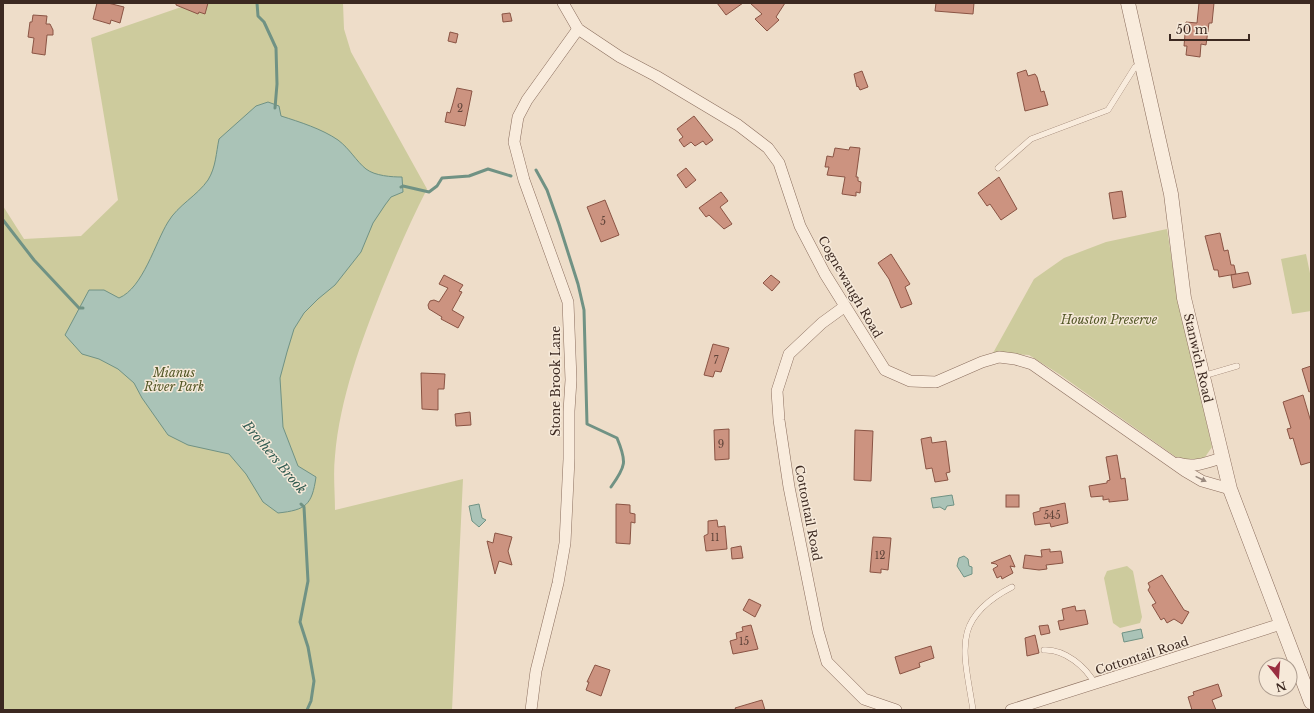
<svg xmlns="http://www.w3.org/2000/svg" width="1314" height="713" font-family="'Libre Baskerville',serif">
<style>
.green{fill:#cdcb9d}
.water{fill:#aac3b7;stroke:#709284}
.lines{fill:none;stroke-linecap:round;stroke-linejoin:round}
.stream{stroke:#709284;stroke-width:3}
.building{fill:#cc9380;stroke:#8a5444}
.service-casing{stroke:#8b6e5e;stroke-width:6}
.minor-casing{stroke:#8b6e5e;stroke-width:12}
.tertiary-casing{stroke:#8b6e5e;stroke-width:15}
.service{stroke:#f9ecdd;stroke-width:5.5}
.minor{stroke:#f9ecdd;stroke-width:11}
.tertiary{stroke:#f9ecdd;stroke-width:14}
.oneway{fill:#9a8a7f}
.labels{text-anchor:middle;stroke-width:3;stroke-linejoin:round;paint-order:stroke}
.number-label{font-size:10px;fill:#604439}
.street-label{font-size:12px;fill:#3c2921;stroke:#f6e9d9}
.park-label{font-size:12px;font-style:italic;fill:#545828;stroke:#f6e9d9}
.water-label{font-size:13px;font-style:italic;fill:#305b51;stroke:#f6e9d9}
</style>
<rect width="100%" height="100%" fill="#eeddc9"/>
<!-- green -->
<g class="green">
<path d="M 193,3 L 343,3 L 344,29 L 351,52 L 427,189 C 410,222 396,255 382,289 C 361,342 340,398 335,456 C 333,474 335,492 335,510 L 463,479 L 452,710 L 3,710 L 3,206 L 24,239 L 81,236 L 118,200 L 91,38 Z"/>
<path d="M 1167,229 L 1175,280 L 1212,447 L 1203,460 L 1185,461 L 1176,457 L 1059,374 L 1029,355 L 993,353 L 1034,279 L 1064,258 L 1106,242 Z"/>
<path d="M 1306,254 L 1311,278 L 1311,311 L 1292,314 L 1281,259 Z"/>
<path d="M 1127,566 L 1133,571 L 1142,617 L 1140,623 L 1120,628 L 1113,623 L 1104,578 L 1107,571 Z"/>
</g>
<!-- water -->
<g class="water">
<path d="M 268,102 L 279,106 L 281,116 C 300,122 322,129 338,140 C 350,149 356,161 366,169 C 375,176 392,177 402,177 L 403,192 L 391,197 L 385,205 L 373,223 L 361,252 L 335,285 L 318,299 L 304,313 L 294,329 L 287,352 L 280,378 L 283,427 L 298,466 L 316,477 C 312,505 306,510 278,513 L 263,502 L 246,474 L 229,454 L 188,445 L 168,435 L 142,398 L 134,383 L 118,369 L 99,359 L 82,354 L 65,335 L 89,290 L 104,290 L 119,298 C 143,288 155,243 168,222 C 178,205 197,196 208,180 C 216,167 216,153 219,139 L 256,106 Z"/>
<path d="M 952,495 L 954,505 L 947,506 L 945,510 L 940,507 L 933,508 L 931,498 Z"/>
<path d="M 479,504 L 482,518 L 486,520 L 479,527 L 472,521 L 469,506 Z"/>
<path d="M 964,556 L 968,559 L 969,566 L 972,567 L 972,574 L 964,577 L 957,566 L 959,558 Z"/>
<path d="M 1141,629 L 1143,638 L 1124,642 L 1122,633 Z"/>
</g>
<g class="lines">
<!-- stream -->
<g class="stream">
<path d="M 257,3 L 258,16 L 264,22 L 276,48 L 277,84 L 275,108"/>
<path d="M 536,170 L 547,190 L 559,224 L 578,284 L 584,310 L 587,424 L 617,438 C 627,462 626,466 611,487"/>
<path d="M 401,187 L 403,186 L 429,192 L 437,186 L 442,178 L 469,176 L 488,169 L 511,176"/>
<path d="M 3,220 L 34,260 L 79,308 L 83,308"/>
<path d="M 301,504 L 304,507 L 308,581 L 300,622 L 308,647 L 314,681 L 311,701 L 307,710"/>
</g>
</g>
<!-- building -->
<g class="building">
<path d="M 97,3 L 108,3 L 124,7 L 120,23 L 111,20 L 110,24 L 93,19 Z"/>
<path d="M 176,3 L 208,3 L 205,14 L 199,12 L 198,14 L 176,5 Z"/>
<path d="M 717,3 L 743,3 L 726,15 Z"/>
<path d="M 750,3 L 785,3 L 776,17 L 779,20 L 767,31 L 755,19 L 762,14 Z"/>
<path d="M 936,3 L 974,3 L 973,14 L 935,11 Z"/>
<path d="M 1199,3 L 1214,3 L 1212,23 L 1209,23 L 1206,45 L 1201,44 L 1200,57 L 1186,55 L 1187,46 L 1184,46 L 1186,22 L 1197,23 Z"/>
<path d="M 510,13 L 512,21 L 503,22 L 502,14 Z"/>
<path d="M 33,15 L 47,16 L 46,24 L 50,24 L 53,30 L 53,35 L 47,35 L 45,55 L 32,53 L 34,38 L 28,37 L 30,22 L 32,22 Z"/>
<path d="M 450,32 L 458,34 L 456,43 L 448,41 Z"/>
<path d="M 1026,70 L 1028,76 L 1035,74 L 1037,77 L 1041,92 L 1044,91 L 1048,105 L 1025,111 L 1017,73 Z"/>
<path d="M 862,71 L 868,87 L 860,90 L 858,86 L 857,87 L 854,74 Z"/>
<path d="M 457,88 L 472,91 L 465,126 L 445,122 L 447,112 L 450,113 L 453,103 Z"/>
<path d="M 694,116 L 713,140 L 706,145 L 703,141 L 695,146 L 691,142 L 684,147 L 679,140 L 683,137 L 677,129 Z"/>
<path d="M 850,147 L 860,148 L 856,177 L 858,177 L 858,181 L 861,182 L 860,193 L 856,192 L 856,196 L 842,194 L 845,177 L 827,175 L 829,167 L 825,167 L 827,156 L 833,157 L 835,148 L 849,150 Z"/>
<path d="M 686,168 L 696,180 L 686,188 L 677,175 Z"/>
<path d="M 999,177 L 1017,209 L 1001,220 L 990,204 L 987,206 L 978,193 Z"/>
<path d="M 1122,191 L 1126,217 L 1113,219 L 1109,193 Z"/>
<path d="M 721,192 L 728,201 L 720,207 L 732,224 L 724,229 L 709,215 L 706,217 L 699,208 Z"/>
<path d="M 605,200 L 619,235 L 601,242 L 587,207 Z"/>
<path d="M 1220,233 L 1224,251 L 1228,250 L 1231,265 L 1234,265 L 1236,274 L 1219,277 L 1218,270 L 1214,270 L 1205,236 Z"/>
<path d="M 891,254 L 910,284 L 905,287 L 912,304 L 901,308 L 889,279 L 878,263 Z"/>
<path d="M 1248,272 L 1251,284 L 1233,288 L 1231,275 Z"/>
<path d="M 444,275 L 463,285 L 459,291 L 462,292 L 452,310 L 464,317 L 458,328 L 441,319 L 442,317 L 429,309 L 428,305 L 430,301 L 434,300 L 439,302 L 448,288 L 439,284 Z"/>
<path d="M 771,275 L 780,282 L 772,291 L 763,283 Z"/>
<path d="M 713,344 L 729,348 L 721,372 L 715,371 L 713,377 L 704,375 Z"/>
<path d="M 1311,366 L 1311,391 L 1309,392 L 1302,369 Z"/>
<path d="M 421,373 L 445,374 L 444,389 L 438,389 L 438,410 L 422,409 Z"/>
<path d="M 1303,395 L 1311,422 L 1311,462 L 1301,465 L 1293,438 L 1290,439 L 1287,429 L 1291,428 L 1283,402 Z"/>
<path d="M 470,412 L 471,425 L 456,426 L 455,414 Z"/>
<path d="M 729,429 L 729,459 L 715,460 L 714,430 Z"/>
<path d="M 855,430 L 873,431 L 871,481 L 854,480 Z"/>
<path d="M 931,437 L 932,443 L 946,441 L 950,472 L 946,473 L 948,480 L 935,482 L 932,468 L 926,469 L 921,439 Z"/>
<path d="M 1117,455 L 1121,479 L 1125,478 L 1128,500 L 1109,502 L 1109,499 L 1103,500 L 1103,496 L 1091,497 L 1089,486 L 1107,483 L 1107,481 L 1110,480 L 1106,457 Z"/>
<rect x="1006" y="495" width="13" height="12"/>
<path d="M 1065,503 L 1068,523 L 1051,527 L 1050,523 L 1035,525 L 1033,513 L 1040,511 L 1040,508 L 1046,507 Z"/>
<path d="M 616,504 L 630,505 L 630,513 L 635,514 L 635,523 L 631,522 L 630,544 L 616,543 Z"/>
<path d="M 717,520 L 718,527 L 725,526 L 727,549 L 706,551 L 704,536 L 708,534 L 708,521 Z"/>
<path d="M 495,533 L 512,537 L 508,551 L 512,565 L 499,561 L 495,574 L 487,541 L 493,543 Z"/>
<path d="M 873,537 L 891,538 L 888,570 L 881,569 L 881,573 L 870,572 Z"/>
<path d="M 741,546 L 743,558 L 732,559 L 731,548 Z"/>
<path d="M 1050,549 L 1050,552 L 1061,551 L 1063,563 L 1046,565 L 1047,569 L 1039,570 L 1023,568 L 1025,555 L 1042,557 L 1041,550 Z"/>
<path d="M 1010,555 L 1015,567 L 1010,566 L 1013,573 L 1002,579 L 1001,576 L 997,578 L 993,569 L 998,566 L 996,564 L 991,563 Z"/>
<path d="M 1162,575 L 1184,610 L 1189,612 L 1182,624 L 1174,619 L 1167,623 L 1164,618 L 1161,620 L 1152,605 L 1156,603 L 1148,590 L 1150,587 L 1148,583 Z"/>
<path d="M 749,599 L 761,605 L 755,617 L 743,610 Z"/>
<path d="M 1075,606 L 1076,611 L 1085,610 L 1088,624 L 1060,630 L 1058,621 L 1064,620 L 1062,609 Z"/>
<path d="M 751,625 L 758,649 L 733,654 L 730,641 L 737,639 L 736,633 L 743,631 L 742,627 Z"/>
<path d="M 1048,625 L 1050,633 L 1041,635 L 1039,626 Z"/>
<path d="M 1035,635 L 1039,653 L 1027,656 L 1025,638 Z"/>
<path d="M 931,646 L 934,658 L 919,663 L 920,667 L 900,674 L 895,657 Z"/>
<path d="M 595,665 L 610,670 L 601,696 L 586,690 L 589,682 L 587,682 Z"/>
<path d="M 1218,684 L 1222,696 L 1212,700 L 1216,710 L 1192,710 L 1188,697 L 1194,695 L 1193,692 Z"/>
<path d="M 762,700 L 765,710 L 736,710 L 735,708 Z"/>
</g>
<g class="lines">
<!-- service casing -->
<g class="service-casing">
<g id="service">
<path d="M 998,168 L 1031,139 L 1108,110 L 1135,67 L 1142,64"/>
<path d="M 1203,376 L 1237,366"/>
<path d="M 1044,650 C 1065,649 1086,667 1095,684"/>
<path d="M 973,710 C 964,651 950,619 1012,587"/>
</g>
</g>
<!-- minor casing -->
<g class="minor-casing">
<g id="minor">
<path d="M 563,3 L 578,29 L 620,57 L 656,76 L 738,125 L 768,148 L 779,163 L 800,226 L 825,274 L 885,370 L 910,381 L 936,382 L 982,362 L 999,357 L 1015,359 L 1032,364 L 1185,471 L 1202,481 L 1230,489"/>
<path d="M 844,307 L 822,323 L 789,354 L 777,391 L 779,420 L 789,487 L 818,631 L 827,662 L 864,699 L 896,710"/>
<path d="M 1178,463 C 1193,468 1206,463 1221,458"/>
<path d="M 531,710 L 536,671 L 558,583 L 565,543 L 569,459 L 569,411 L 571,380 L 568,302 L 524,180 L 514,142 L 518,117 L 527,100 L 578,29"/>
<path d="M 1011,710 L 1281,624"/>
</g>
</g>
<!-- tertiary casing -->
<g class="tertiary-casing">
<path id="tertiary" d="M 1128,3 L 1171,194 L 1184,298 L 1230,489 L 1311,702"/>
</g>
<!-- service -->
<use href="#service" class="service"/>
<!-- minor -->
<use href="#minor" class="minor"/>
<!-- tertiary -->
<use href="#tertiary" class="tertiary"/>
</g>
<!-- one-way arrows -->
<defs><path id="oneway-solid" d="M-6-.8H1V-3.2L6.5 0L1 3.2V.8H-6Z"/></defs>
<use class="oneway" href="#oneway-solid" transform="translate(1201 479) rotate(26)"/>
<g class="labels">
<!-- number labels -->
<g class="number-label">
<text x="460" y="112">2</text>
<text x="603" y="225">5</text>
<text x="716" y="364">7</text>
<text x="721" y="448">9</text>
<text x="1052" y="519">545</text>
<text x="715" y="541">11</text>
<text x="880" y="559">12</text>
<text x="744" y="645">15</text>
</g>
<!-- street labels -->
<g class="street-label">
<text transform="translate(850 287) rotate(60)" y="4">Cognewaugh Road</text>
<text transform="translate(1198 358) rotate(77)" y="4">Stanwich Road</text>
<text transform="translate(556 381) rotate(-90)" y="4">Stone Brook Lane</text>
<text transform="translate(808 513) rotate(79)" y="4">Cottontail Road</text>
<text transform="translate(1142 656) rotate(-18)" y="4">Cottontail Road</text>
</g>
<!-- park labels -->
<g class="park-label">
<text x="1109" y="324">Houston Preserve</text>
<text x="174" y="377">Mianus<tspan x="174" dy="14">River Park</tspan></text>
</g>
<!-- water labels -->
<g class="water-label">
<text transform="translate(275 457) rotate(50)" y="5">Brothers Brook</text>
</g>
</g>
<!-- border -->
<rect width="1314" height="713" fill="none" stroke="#3c2921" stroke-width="8"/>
<!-- north arrow -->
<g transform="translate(1278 677) rotate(163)"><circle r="19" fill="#f6e9d9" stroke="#ac9c8f"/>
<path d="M0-3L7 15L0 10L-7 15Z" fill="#9a2e41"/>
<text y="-6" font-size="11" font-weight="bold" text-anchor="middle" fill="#3c2921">N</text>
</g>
<!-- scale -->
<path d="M1170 34v6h79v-6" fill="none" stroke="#3c2921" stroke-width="2"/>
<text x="1176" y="34" font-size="12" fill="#3c2921" stroke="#f6e9d9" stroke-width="3" paint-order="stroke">50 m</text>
</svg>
